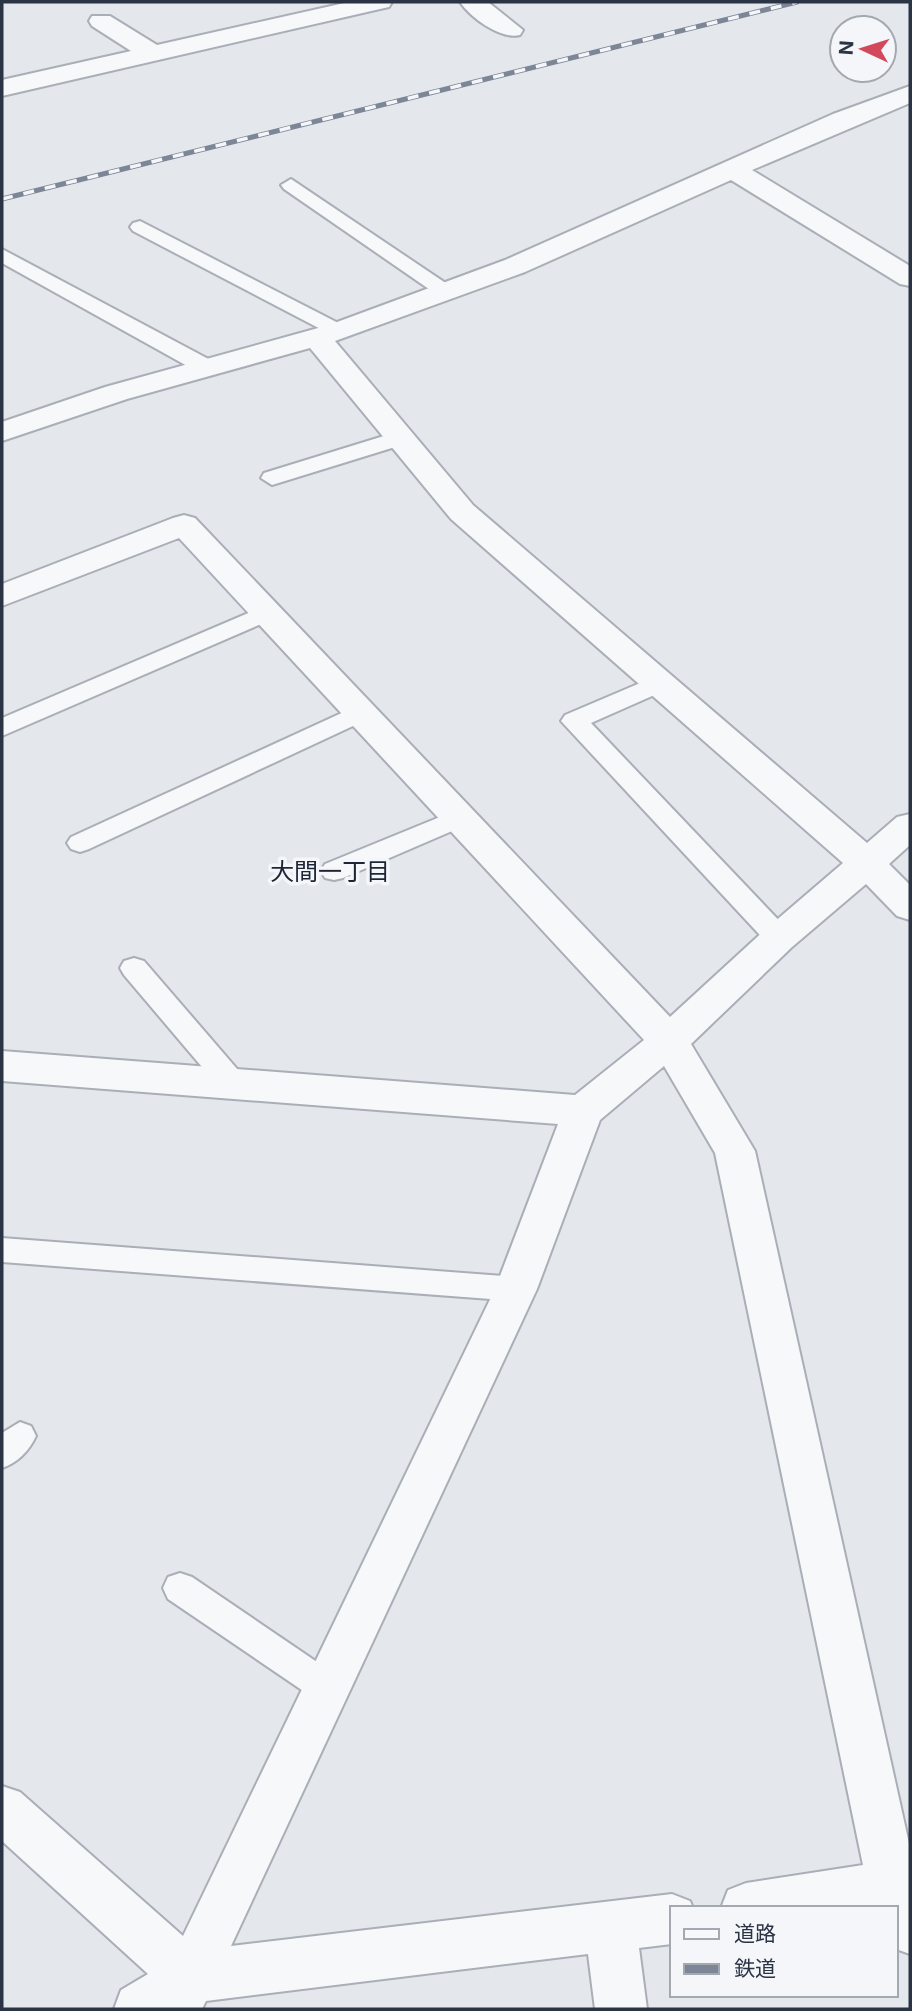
<svg xmlns="http://www.w3.org/2000/svg" width="912" height="2011" font-family="Inter,'Noto Sans JP',sans-serif">
<style>
.lines{fill:none;stroke-linecap:round;stroke-linejoin:round}
.service-casing{stroke:#a9aeb7;stroke-width:4}
.minor-casing{stroke:#a9aeb7;stroke-width:4}
.service{fill:#f7f8fa;fill-rule:evenodd}
.minor{fill:#f7f8fa;fill-rule:evenodd}
.rail-casing{stroke:#7d8696;stroke-width:5}
.rail{stroke:#f4f6f9;stroke-width:3.5;stroke-dasharray:11;stroke-linecap:butt}
.labels{text-anchor:middle;stroke-width:7;stroke-linejoin:round;paint-order:stroke}
.neighbourhood-label{font-size:24px;fill:#1d2536;stroke:#f4f6f9}
</style>
<rect width="100%" height="100%" fill="#e4e7ec"/>
<g class="lines">
<!-- service casing -->
<g class="service-casing">
<g id="service">
<path d="M 291,179 L 453,288 L 456,292 L 453,296 L 439,296 L 284,189 L 281,185 Z"/>
<path d="M 140,221 L 346,327 L 350,331 L 339,337 L 332,335 L 133,231 L 130,227 L 133,223 Z"/>
<path d="M 2,249 L 214,362 L 217,367 L 214,372 L 198,372 L 2,263 Z"/>
<path d="M 400,431 L 411,438 L 408,443 L 272,485 L 261,478 L 264,473 Z"/>
<path d="M 267,605 L 275,608 L 279,613 L 275,618 L 2,736 L 2,718 Z"/>
<path d="M 659,675 L 668,677 L 671,683 L 668,689 L 591,723 L 789,931 L 793,938 L 789,945 L 779,948 L 769,945 L 561,721 L 565,715 Z"/>
<path d="M 359,705 L 368,707 L 372,713 L 368,719 L 89,849 L 80,852 L 71,849 L 67,843 L 71,837 Z"/>
<path d="M 457,810 L 466,813 L 470,819 L 466,825 L 343,878 L 334,880 L 325,878 L 321,871 L 325,864 Z"/>
<path d="M 134,958 L 144,961 L 244,1077 L 248,1085 L 244,1093 L 234,1096 L 224,1093 L 124,975 L 120,968 L 124,961 Z"/>
<path d="M 2,1238 L 516,1277 L 527,1280 L 531,1289 L 527,1298 L 516,1301 L 2,1262 Z"/>
<path d="M 20,1422 L 31,1426 L 36,1436 C 29,1451 17,1463 2,1468 L 2,1433 Z"/>
<path d="M 180,1573 L 192,1577 L 339,1677 L 344,1688 L 339,1699 L 327,1704 L 315,1699 L 168,1599 L 163,1588 L 168,1577 Z"/>
</g>
</g>
<!-- minor casing -->
<g class="minor-casing">
<g id="minor">
<path d="M 349,2 L 392,2 L 389,7 L 380,9 L 2,96 L 2,80 L 131,51 L 92,26 L 89,21 L 92,16 L 110,16 L 157,45 Z"/>
<path d="M 460,2 L 488,2 L 523,30 L 520,35 C 501,40 471,18 460,2 Z"/>
<path d="M 910,86 L 910,103 L 752,170 L 910,266 L 910,286 L 900,284 L 731,180 L 525,272 L 335,341 L 473,505 L 867,843 L 897,817 L 910,814 L 910,845 L 889,864 L 910,885 L 910,920 L 897,916 L 866,884 L 792,947 L 691,1044 L 755,1151 L 910,1848 L 910,1954 L 896,1949 L 896,1908 L 721,1908 L 728,1890 L 746,1883 L 863,1865 L 715,1153 L 664,1066 L 600,1120 L 537,1289 L 231,1946 L 672,1894 L 690,1901 L 693,1908 L 672,1908 L 672,1944 L 639,1948 L 647,2009 L 595,2009 L 588,1954 L 206,2001 L 202,2009 L 114,2009 L 121,1990 L 148,1974 L 2,1841 L 2,1786 L 20,1792 L 183,1936 L 495,1289 L 558,1124 L 2,1081 L 2,1051 L 575,1095 L 644,1040 L 179,538 L 2,606 L 2,584 L 173,518 L 184,515 L 195,518 L 670,1017 L 766,929 L 843,863 L 451,519 L 310,348 L 127,399 L 2,441 L 2,422 L 105,387 L 329,325 L 505,260 L 833,114 Z"/>
</g>
</g>
<!-- service -->
<use href="#service" class="service"/>
<!-- minor -->
<use href="#minor" class="minor"/>
<!-- rail casing -->
<g class="rail-casing">
<path id="rail" d="M 2,199 L 797,2"/>
</g>
<!-- rail -->
<use href="#rail" class="rail"/>
</g>
<g class="labels">
<!-- neighbourhood labels -->
<g class="neighbourhood-label">
<text x="330" y="880">大間一丁目</text>
</g>
</g>
<!-- border -->
<rect width="912" height="2011" fill="none" stroke="#2b3445" stroke-width="7"/>
<!-- legend -->
<rect x="670" y="1906" width="228" height="91" fill="#f4f6f9" stroke="#a4a8b1" stroke-width="2"/>
<rect x="684" y="1929" width="35" height="10" fill="#f7f8fa" stroke="#a4a8b1" stroke-width="2"/>
<text x="734" y="1941" font-size="21" fill="#2b3445">道路</text>
<rect x="684" y="1964" width="35" height="10" fill="#7d8696" stroke="#a4a8b1" stroke-width="2"/>
<text x="734" y="1976" font-size="21" fill="#2b3445">鉄道</text>
<!-- north arrow -->
<g transform="translate(863 49) rotate(274)"><circle r="33" fill="#f4f6f9" stroke="#a4a8b1" stroke-width="2"/>
<path d="M0-5L12 26L0 18L-12 26Z" fill="#d1495b"/>
<text y="-10" font-size="19" font-weight="bold" text-anchor="middle" fill="#2b3445">N</text>
</g>
</svg>
